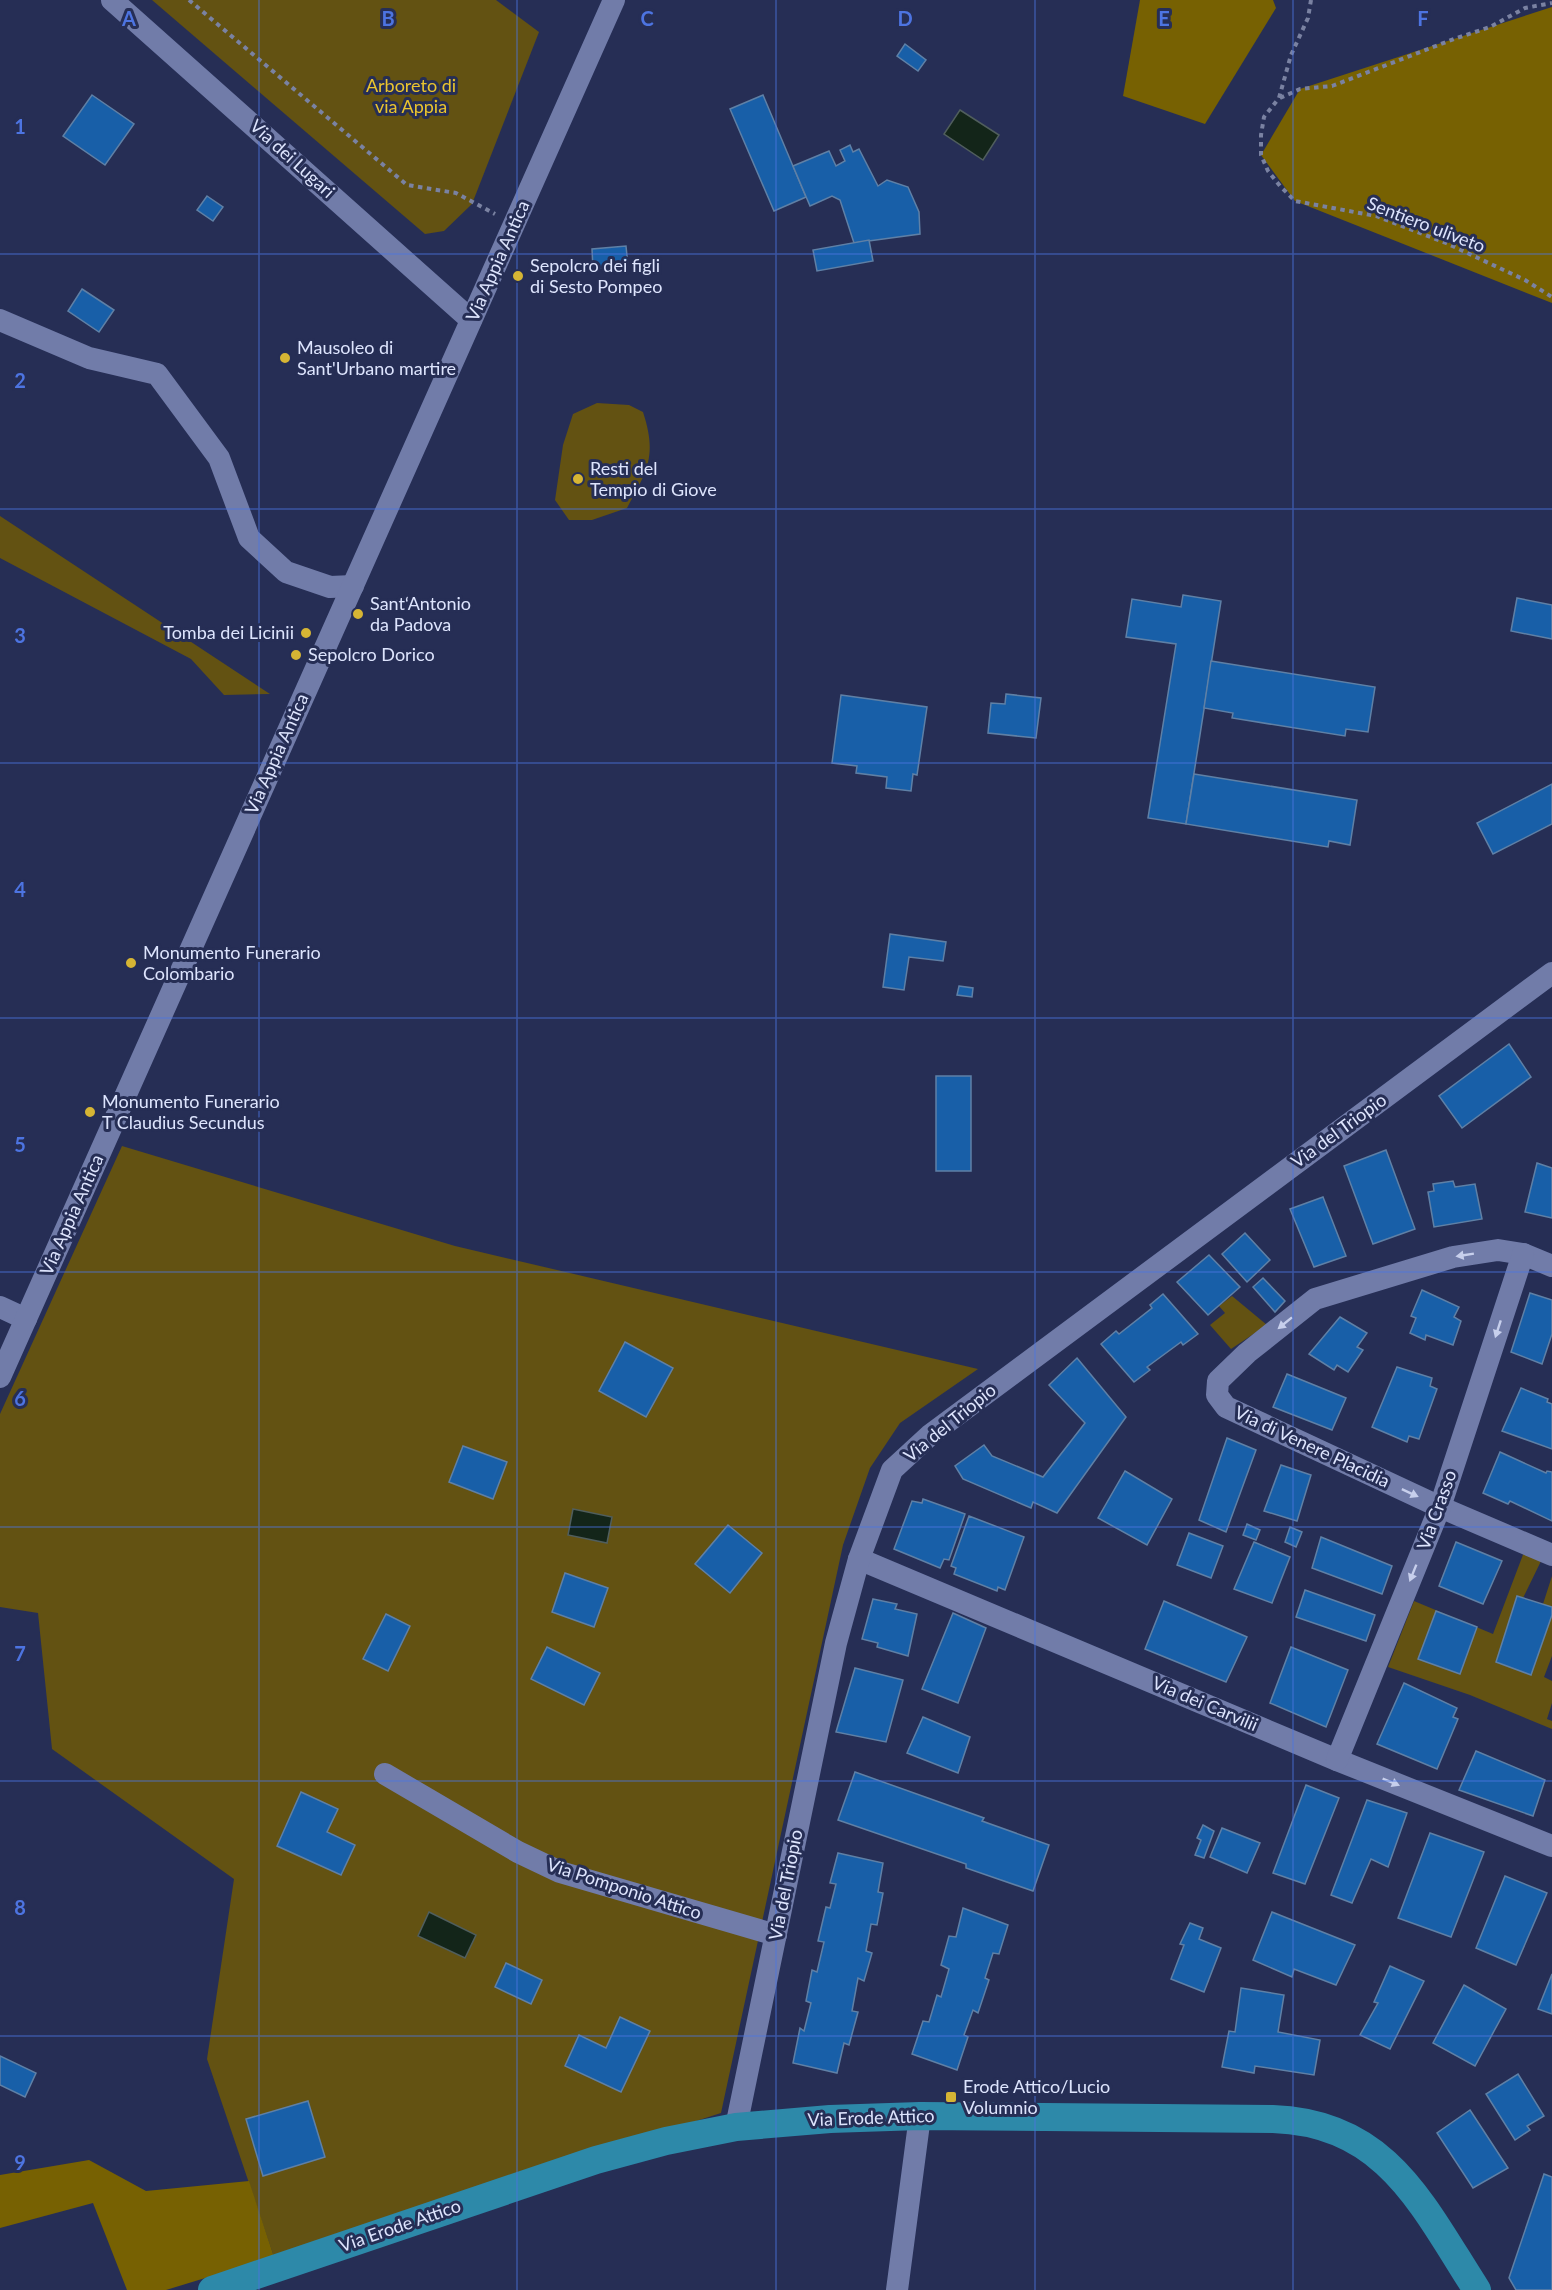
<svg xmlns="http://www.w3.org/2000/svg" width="1552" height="2290" font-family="Lato,sans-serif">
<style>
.green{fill:#635212}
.forest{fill:#776102}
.water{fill:#132519;stroke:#505e5d;stroke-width:1.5}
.building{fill:#185fa8;stroke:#5f80a6;stroke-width:1.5}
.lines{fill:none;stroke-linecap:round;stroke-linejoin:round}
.path{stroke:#7a82a2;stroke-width:4;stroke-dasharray:4.5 4.5;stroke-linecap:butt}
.minor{stroke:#717ca9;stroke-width:22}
.major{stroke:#2d89a9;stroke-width:28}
.oneway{fill:#c7cfec}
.grid{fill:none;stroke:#4d74e1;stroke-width:1.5;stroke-opacity:0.55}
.poi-dot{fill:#d6b534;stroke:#262e55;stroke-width:2}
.labels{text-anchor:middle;stroke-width:6;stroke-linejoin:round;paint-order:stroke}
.park-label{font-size:18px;fill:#ebc52e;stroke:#262e55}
.street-label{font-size:18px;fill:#dde4fd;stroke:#262e55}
.poi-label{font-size:18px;fill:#dde4fd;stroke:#262e55;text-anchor:start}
.grid-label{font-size:20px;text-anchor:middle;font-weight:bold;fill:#4d74e1;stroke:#262e55;stroke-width:6;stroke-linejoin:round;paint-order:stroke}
</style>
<rect width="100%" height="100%" fill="#262e55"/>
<!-- green -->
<g class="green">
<path d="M 152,0 L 496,0 L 539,32 L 472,204 L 444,231 L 425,234 Z"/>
<path d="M 597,403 L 629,405 L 643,412 C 657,455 648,470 627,508 L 592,520 L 569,520 L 555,500 L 563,445 L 573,414 Z"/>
<path d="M 0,516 L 270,694 L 224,695 L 191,659 L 0,558 Z"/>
<path d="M 122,1146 L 455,1246 L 978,1369 L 900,1423 L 870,1468 L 843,1545 L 721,2113 L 274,2257 L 207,2059 L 234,1879 L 52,1749 L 38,1613 L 0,1607 L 0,1414 Z"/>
<path d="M 1232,1296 L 1267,1325 L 1231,1349 L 1210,1325 L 1225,1313 L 1219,1306 Z"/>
<path d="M 1524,1552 L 1542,1559 L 1523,1598 L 1543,1604 L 1552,1576 L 1552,1656 L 1544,1677 L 1552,1681 L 1552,1703 L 1547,1719 L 1552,1721 L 1552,1729 L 1470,1695 L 1388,1667 L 1414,1601 L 1493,1634 Z"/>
</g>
<!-- forest -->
<g class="forest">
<path d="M 1140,0 L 1273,0 L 1276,8 L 1205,124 L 1123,96 Z"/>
<path d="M 1552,7 L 1552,303 L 1295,201 L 1261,155 L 1300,89 Z"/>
<path d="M 89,2160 L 146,2191 L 249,2181 L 274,2257 L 166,2290 L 127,2290 L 93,2203 L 0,2228 L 0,2175 Z"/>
</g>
<!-- water -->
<g class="water">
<path d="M 960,110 L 999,135 L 983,160 L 944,134 Z"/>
<path d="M 573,1509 L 612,1517 L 607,1543 L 568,1535 Z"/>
<path d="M 429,1912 L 476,1935 L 465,1958 L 418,1936 Z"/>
</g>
<!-- building -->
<g class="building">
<path d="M 905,44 L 926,60 L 918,71 L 897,56 Z"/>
<path d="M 92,95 L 134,124 L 105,165 L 63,136 Z"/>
<path d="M 763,95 L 806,197 L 774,211 L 730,109 Z"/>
<path d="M 850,145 L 853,152 L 859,149 L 878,186 L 887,180 L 908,187 L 919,212 L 920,234 L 854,243 L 840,200 L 832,196 L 810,206 L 793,166 L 829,151 L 836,166 L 845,161 L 840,150 Z"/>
<path d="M 207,196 L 223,207 L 213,221 L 197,210 Z"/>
<path d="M 869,240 L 873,261 L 817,271 L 813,250 Z"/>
<path d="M 626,246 L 628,266 L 593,269 L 592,249 Z"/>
<path d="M 82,289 L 114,310 L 99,332 L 68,311 Z"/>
<path d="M 1183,595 L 1221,601 L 1186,824 L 1148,818 L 1176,644 L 1126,637 L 1132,599 L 1181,607 Z"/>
<path d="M 1517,598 L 1552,605 L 1552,639 L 1511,631 Z"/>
<path d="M 1211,661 L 1375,687 L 1368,732 L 1346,729 L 1345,736 L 1232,718 L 1233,713 L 1204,708 Z"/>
<path d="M 1006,694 L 1041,698 L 1036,738 L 988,733 L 991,703 L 1005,704 Z"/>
<path d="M 841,695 L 927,707 L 917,775 L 913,774 L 911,791 L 886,788 L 887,777 L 856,773 L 857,766 L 832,763 Z"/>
<path d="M 1194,774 L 1357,800 L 1350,845 L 1329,841 L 1328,847 L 1186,824 Z"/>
<path d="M 1552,784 L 1552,824 L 1493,854 L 1477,823 Z"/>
<path d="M 890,934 L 946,942 L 943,961 L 909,957 L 904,990 L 883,987 Z"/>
<path d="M 959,986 L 973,988 L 972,997 L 957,995 Z"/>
<path d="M 1509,1044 L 1531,1077 L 1462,1128 L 1439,1096 Z"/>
<rect x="936" y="1076" width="35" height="95"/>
<path d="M 1386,1150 L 1415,1229 L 1373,1244 L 1344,1166 Z"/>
<path d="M 1537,1163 L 1552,1168 L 1552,1218 L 1525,1212 Z"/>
<path d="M 1453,1181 L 1455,1187 L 1475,1184 L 1482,1219 L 1434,1227 L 1428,1192 L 1434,1191 L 1433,1184 Z"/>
<path d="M 1323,1197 L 1346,1256 L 1314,1267 L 1290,1209 Z"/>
<path d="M 1245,1233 L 1270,1260 L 1247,1282 L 1222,1254 Z"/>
<path d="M 1209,1255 L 1240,1287 L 1208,1315 L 1177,1282 Z"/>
<path d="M 1263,1278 L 1285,1301 L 1275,1312 L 1253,1287 Z"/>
<path d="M 1422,1290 L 1459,1307 L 1454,1317 L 1461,1321 L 1453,1345 L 1426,1335 L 1425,1340 L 1410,1333 L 1416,1318 L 1411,1316 Z"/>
<path d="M 1530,1293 L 1552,1300 L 1552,1334 L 1542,1364 L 1511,1352 Z"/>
<path d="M 1163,1294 L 1198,1334 L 1183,1345 L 1181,1342 L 1147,1367 L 1150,1370 L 1134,1382 L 1101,1344 L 1116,1331 L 1119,1334 L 1152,1308 L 1150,1305 Z"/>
<path d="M 1340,1317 L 1367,1333 L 1357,1347 L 1363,1350 L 1348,1372 L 1337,1365 L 1334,1370 L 1309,1354 Z"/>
<path d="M 625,1342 L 673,1368 L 646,1417 L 599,1391 Z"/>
<path d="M 1077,1358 L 1126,1417 L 1057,1513 L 1033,1502 L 1031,1508 L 963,1479 L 955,1466 L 984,1445 L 992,1456 L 1043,1477 L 1085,1423 L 1049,1385 Z"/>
<path d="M 1397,1367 L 1432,1378 L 1430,1386 L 1437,1389 L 1419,1439 L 1409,1436 L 1407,1442 L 1372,1427 Z"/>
<path d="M 1287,1374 L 1346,1398 L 1332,1430 L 1273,1407 Z"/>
<path d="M 1521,1388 L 1548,1399 L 1547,1402 L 1552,1404 L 1552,1449 L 1502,1431 Z"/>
<path d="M 1227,1438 L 1256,1450 L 1226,1532 L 1199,1520 Z"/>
<path d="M 463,1446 L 507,1462 L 493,1499 L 449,1482 Z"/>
<path d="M 1500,1452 L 1546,1473 L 1547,1471 L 1552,1472 L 1552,1521 L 1510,1501 L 1508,1504 L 1483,1493 Z"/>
<path d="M 1281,1465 L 1311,1475 L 1297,1521 L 1264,1511 Z"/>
<path d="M 1125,1471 L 1172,1499 L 1147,1545 L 1098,1518 Z"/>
<path d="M 923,1499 L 965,1514 L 949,1560 L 944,1559 L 940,1568 L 894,1549 L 912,1501 L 922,1503 Z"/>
<path d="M 969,1516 L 1024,1537 L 1005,1590 L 998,1587 L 997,1591 L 954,1574 L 956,1568 L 951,1566 Z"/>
<path d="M 1247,1524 L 1260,1530 L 1256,1540 L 1243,1535 Z"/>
<path d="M 728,1525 L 762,1553 L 730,1593 L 695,1564 Z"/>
<path d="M 1290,1527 L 1302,1532 L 1296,1547 L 1285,1542 Z"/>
<path d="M 1189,1533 L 1223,1546 L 1211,1578 L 1177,1565 Z"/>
<path d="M 1321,1537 L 1392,1566 L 1382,1594 L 1312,1568 Z"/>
<path d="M 1254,1542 L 1290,1557 L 1272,1603 L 1234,1589 Z"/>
<path d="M 1456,1542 L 1502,1561 L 1483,1604 L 1439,1586 Z"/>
<path d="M 565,1573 L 608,1588 L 594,1627 L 552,1612 Z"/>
<path d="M 1305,1590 L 1375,1615 L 1366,1641 L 1296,1617 Z"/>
<path d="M 1517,1596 L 1552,1607 L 1552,1615 L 1531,1675 L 1496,1662 Z"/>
<path d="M 873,1599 L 897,1604 L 895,1609 L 917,1614 L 908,1656 L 877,1647 L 878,1643 L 862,1639 Z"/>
<path d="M 1164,1601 L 1247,1637 L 1226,1682 L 1145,1649 Z"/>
<path d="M 1436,1611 L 1477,1627 L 1460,1674 L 1418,1659 Z"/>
<path d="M 953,1613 L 986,1628 L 958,1703 L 922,1689 Z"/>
<path d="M 386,1614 L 410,1626 L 388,1671 L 363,1659 Z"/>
<path d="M 547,1647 L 600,1673 L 584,1705 L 531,1679 Z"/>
<path d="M 1291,1647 L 1348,1670 L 1326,1727 L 1270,1703 Z"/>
<path d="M 855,1668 L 903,1680 L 886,1742 L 836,1732 Z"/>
<path d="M 1404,1683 L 1457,1708 L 1453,1717 L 1458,1719 L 1437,1769 L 1377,1744 Z"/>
<path d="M 923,1717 L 970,1737 L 958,1773 L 907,1753 Z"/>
<path d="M 1476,1751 L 1545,1780 L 1533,1816 L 1459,1790 Z"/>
<path d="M 855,1772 L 984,1818 L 982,1821 L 1049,1845 L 1033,1891 L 966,1868 L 966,1864 L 838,1820 Z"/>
<path d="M 1306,1785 L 1339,1798 L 1305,1884 L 1273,1873 Z"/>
<path d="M 301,1792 L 338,1809 L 327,1832 L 355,1845 L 341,1875 L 277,1846 Z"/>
<path d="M 1367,1800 L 1407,1813 L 1388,1867 L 1371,1859 L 1352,1903 L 1331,1895 Z"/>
<path d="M 1203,1825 L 1214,1831 L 1204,1858 L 1195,1855 L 1201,1840 L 1197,1838 Z"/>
<path d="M 1222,1828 L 1260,1843 L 1247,1873 L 1210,1857 Z"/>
<path d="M 1430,1833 L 1484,1852 L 1451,1937 L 1398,1918 Z"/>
<path d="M 838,1853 L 883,1863 L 878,1892 L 883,1893 L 877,1925 L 871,1924 L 866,1951 L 872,1953 L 864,1981 L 858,1978 L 852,2011 L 858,2012 L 849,2045 L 844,2043 L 837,2073 L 793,2063 L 800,2028 L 804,2031 L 811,2003 L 806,2001 L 812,1970 L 817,1972 L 824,1942 L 818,1941 L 826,1907 L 830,1908 L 836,1884 L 830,1883 Z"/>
<path d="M 1505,1876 L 1547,1893 L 1516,1965 L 1476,1948 Z"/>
<path d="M 963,1908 L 1008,1925 L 999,1954 L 993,1953 L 985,1978 L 989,1980 L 978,2013 L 973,2010 L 964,2035 L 968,2037 L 957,2070 L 912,2054 L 923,2021 L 929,2022 L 937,1995 L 941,1997 L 949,1969 L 941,1965 L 949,1936 L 956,1937 Z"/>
<path d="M 1272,1912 L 1355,1945 L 1336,1985 L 1294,1969 L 1292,1977 L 1253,1960 Z"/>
<path d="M 1190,1923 L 1203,1928 L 1199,1939 L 1221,1948 L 1204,1992 L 1171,1979 L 1184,1945 L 1180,1944 Z"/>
<path d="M 506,1963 L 542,1980 L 531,2004 L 495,1987 Z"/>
<path d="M 1390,1966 L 1424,1981 L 1390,2049 L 1360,2035 L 1378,2003 L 1374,2002 Z"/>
<path d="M 1552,1974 L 1552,2014 L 1538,2009 Z"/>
<path d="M 1464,1985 L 1506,2009 L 1475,2066 L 1433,2043 Z"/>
<path d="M 1241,1988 L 1284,1995 L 1278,2032 L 1320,2040 L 1314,2075 L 1255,2066 L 1254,2073 L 1222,2067 L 1229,2031 L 1235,2032 Z"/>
<path d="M 620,2017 L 650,2031 L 621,2092 L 565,2066 L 579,2035 L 606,2048 Z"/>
<path d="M 0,2056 L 36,2073 L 25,2097 L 0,2085 Z"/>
<path d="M 1518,2074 L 1544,2116 L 1527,2126 L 1530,2130 L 1515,2140 L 1486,2094 Z"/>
<path d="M 308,2101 L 325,2157 L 263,2176 L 246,2119 Z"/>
<path d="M 1470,2110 L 1508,2168 L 1473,2188 L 1437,2133 Z"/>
<path d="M 1544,2174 L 1552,2177 L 1552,2290 L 1516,2290 L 1509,2278 Z"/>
</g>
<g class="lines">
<!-- path -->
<g class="path">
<path d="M 189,0 L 407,185 L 456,193 L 495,214"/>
<path d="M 1311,0 L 1308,18 L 1291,55 L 1279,98 L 1264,117 L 1261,135 L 1261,155 L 1268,171 L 1280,186 L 1295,201 L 1376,216 L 1446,243 L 1525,280 L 1552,297"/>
<path d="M 1280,98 L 1300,89 L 1332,86 L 1454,39 L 1490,27 L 1525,8 L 1552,3"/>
</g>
<!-- minor -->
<g class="minor">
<path d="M 112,0 L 471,320"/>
<path d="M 0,320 L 89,358 L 157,374 L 219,458 L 249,538 L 286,572 L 330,587 L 353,586"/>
<path d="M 1552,1266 L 1523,1254 L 1498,1250 L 1453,1257 L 1315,1299 L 1247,1353 L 1218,1381 L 1217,1395 L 1226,1407 L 1440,1507 L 1552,1555"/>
<path d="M 0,1307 L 26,1319"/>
<path d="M 0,1377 L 614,0"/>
<path d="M 859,1559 L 1337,1760 L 1552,1846"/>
<path d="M 1337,1760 L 1440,1507 L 1523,1254"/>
<path d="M 385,1774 L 518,1852 L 560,1872 L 776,1935"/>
<path d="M 736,2127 L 836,1643 L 859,1559 L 892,1470 L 930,1435 L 1552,973"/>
<path d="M 897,2290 L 920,2116"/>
</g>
<!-- major -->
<path class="major" d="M 212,2290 L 596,2160 L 666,2141 L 736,2127 L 830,2119 L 920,2116 L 1273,2119 C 1387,2123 1422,2205 1477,2290"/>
</g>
<!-- one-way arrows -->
<defs><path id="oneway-solid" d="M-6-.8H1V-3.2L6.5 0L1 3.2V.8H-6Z" transform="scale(1.5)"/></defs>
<g class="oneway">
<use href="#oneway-solid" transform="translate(1465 1255) rotate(171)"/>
<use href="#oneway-solid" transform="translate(1285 1323) rotate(141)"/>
<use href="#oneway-solid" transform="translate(1498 1329) rotate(108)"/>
<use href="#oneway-solid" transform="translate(1410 1493) rotate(25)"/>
<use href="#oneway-solid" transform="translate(1413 1573) rotate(112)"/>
<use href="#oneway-solid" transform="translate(1391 1782) rotate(22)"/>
</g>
<!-- grid -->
<path class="grid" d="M 259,0 L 259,2290M 517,0 L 517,2290M 776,0 L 776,2290M 1035,0 L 1035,2290M 1293,0 L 1293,2290M 0,254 L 1552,254M 0,509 L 1552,509M 0,763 L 1552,763M 0,1018 L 1552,1018M 0,1272 L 1552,1272M 0,1527 L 1552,1527M 0,1781 L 1552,1781M 0,2036 L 1552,2036"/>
<!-- markers -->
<g class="poi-dot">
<circle cx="518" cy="276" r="6"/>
<circle cx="285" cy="358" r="6"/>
<circle cx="578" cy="479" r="6"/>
<circle cx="358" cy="614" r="6"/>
<circle cx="306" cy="633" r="6"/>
<circle cx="296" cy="655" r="6"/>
<circle cx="131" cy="963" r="6"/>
<circle cx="90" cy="1112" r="6"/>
<rect x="945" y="2091" width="12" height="12" rx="3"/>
</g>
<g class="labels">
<!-- park labels -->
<g class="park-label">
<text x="411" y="92">Arboreto di<tspan x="411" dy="21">via Appia</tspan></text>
</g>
<!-- street labels -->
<g class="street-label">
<text transform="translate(292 159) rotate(42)" y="6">Via dei Lugari</text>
<text transform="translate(1426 225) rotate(21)" y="6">Sentiero uliveto</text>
<text transform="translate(498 261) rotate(-66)" y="6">Via Appia Antica</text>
<text transform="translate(277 754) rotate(-66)" y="6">Via Appia Antica</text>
<text transform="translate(1339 1131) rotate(-36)" y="6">Via del Triopio</text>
<text transform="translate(72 1215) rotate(-66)" y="6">Via Appia Antica</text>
<text transform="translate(950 1423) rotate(-39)" y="6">Via del Triopio</text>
<text transform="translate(1312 1447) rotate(25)" y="6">Via di Venere Placidia</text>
<text transform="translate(1437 1510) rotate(-70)" y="6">Via Crasso</text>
<text transform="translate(1205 1704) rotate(23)" y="6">Via dei Carvilii</text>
<text transform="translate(786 1885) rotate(-79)" y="6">Via del Triopio</text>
<text transform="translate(624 1889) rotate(18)" y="6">Via Pomponio Attico</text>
<text transform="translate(871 2118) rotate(-2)" y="6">Via Erode Attico</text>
<text transform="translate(400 2226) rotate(-19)" y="6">Via Erode Attico</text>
</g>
<!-- poi labels -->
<g class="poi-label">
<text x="530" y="272">Sepolcro dei figli<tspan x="530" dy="21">di Sesto Pompeo</tspan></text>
<text x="297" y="354">Mausoleo di<tspan x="297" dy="21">Sant'Urbano martire</tspan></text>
<text x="590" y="475">Resti del<tspan x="590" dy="21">Tempio di Giove</tspan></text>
<text x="370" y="610">Sant‘Antonio<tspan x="370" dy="21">da Padova</tspan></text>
<text x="294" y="639" text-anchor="end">Tomba dei Licinii</text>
<text x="308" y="661">Sepolcro Dorico</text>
<text x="143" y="959">Monumento Funerario<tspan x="143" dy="21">Colombario</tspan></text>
<text x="102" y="1108">Monumento Funerario<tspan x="102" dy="21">T Claudius Secundus</tspan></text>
<text x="963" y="2093">Erode Attico/Lucio<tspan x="963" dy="21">Volumnio</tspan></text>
</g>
</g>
<g class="grid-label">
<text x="129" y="26">A</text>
<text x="388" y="26">B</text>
<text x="647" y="26">C</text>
<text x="905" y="26">D</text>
<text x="1164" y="26">E</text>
<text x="1423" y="26">F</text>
<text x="20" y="134">1</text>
<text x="20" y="388">2</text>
<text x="20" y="643">3</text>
<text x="20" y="897">4</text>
<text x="20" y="1152">5</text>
<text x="20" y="1406">6</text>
<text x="20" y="1661">7</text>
<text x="20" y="1915">8</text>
<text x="20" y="2170">9</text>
</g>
</svg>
